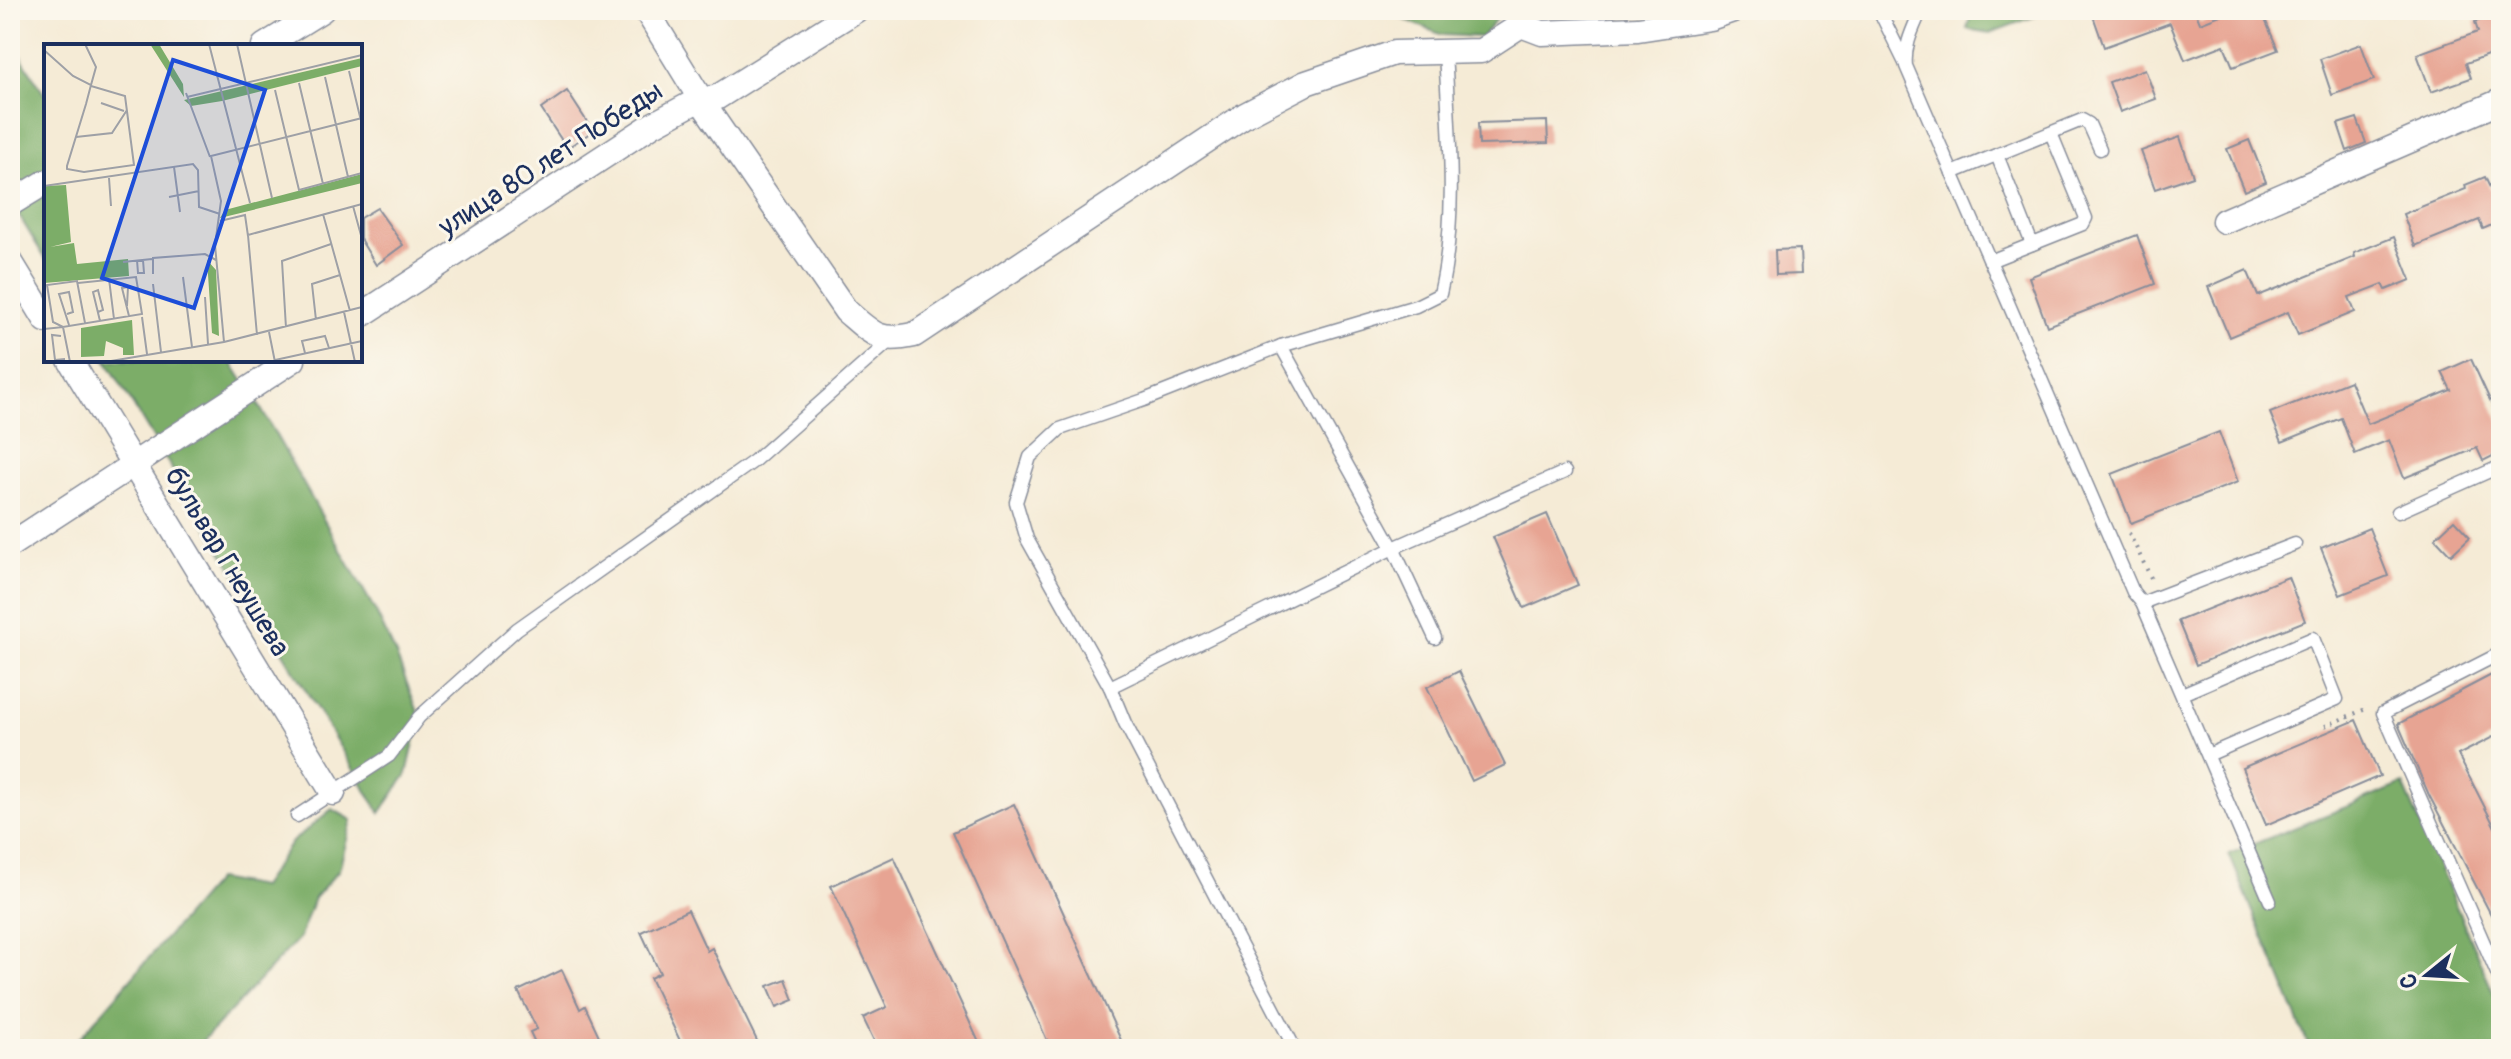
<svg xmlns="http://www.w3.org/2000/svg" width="2511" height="1059" font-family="Pangolin,sans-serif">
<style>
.forest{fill:#7cad68;stroke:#4c6e63;stroke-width:2}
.building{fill:#e7a493}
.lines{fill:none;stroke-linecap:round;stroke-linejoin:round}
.service-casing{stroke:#888d9a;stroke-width:15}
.minor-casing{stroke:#888d9a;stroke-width:27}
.path{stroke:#888d9a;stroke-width:4;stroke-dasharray:2 6;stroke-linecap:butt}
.service{stroke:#fff;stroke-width:12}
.minor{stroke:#fff;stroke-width:24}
.labels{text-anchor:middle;stroke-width:6;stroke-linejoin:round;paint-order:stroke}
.street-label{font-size:28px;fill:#1b2f5e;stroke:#fbf7ec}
.inset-road{fill:none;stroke:#9ea0a6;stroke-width:2}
.view{fill:#1d4ed8;fill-opacity:0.15;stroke:#1d4ed8;stroke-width:4}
.inset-edge{fill:none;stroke:#1b2f5e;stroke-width:4}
</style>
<rect width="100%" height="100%" fill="#fbf7ec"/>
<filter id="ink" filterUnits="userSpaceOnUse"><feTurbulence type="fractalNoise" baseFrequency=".0125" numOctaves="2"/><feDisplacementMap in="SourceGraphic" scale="16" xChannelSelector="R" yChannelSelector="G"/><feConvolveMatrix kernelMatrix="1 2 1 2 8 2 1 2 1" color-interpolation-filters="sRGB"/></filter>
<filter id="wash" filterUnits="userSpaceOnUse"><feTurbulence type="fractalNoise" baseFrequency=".006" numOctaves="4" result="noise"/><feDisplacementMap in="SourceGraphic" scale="32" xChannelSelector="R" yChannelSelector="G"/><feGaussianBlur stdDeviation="1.8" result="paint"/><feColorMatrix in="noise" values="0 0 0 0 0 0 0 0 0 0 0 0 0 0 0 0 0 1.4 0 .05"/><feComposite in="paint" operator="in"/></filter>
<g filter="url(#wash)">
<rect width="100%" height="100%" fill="#f5ebd6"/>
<!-- forest -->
<g class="forest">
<path d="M 1382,10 L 1503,10 L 1482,37 L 1442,35 Z"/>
<path d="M 1972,10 L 2052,10 L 1990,33 L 1967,29 Z"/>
<path d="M 10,39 L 46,97 L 46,260 L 10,201 Z"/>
<path d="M 106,360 L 230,360 L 260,407 L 376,612 L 396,655 L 420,717 L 407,774 L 380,813 Z"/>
<path d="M 2403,784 L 2501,1010 L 2501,1049 L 2310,1049 L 2229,854 Z"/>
<path d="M 332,809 L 352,820 L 339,870 L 314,898 L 300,937 L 195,1049 L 70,1049 L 217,879 L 261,887 L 292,842 Z"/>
</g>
<g id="blocks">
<!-- building -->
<g class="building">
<path d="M 2091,10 L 2199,10 L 2196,13 L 2200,23 L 2233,10 L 2261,10 L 2278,50 L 2233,67 L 2224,45 L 2185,60 L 2170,23 L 2104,47 Z"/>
<path d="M 2501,13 L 2501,50 L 2466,63 L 2471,78 L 2431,92 L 2417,54 L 2478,32 L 2475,22 Z"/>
<path d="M 2361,44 L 2374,80 L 2332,95 L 2320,59 Z"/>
<path d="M 2145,69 L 2156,99 L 2120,112 L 2109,82 Z"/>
<path d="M 567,91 L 593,131 L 567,148 L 541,109 Z"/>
<path d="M 2357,118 L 2366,143 L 2347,151 L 2338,124 Z"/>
<path d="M 1547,121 L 1548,143 L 1479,145 L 1478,123 Z"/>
<path d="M 2180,137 L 2193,176 L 2155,189 L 2141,151 Z"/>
<path d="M 2249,140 L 2266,182 L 2244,191 L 2227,149 Z"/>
<path d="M 2485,177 L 2491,190 L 2501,186 L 2501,221 L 2483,229 L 2479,220 L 2415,246 L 2403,214 L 2466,189 L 2465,185 Z"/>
<path d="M 377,208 L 403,245 L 376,265 L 360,239 L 360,218 Z"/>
<path d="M 2137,235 L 2155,284 L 2047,326 L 2029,277 Z"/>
<path d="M 2394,237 L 2411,280 L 2386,290 L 2383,284 L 2349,297 L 2355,312 L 2298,335 L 2288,312 L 2229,337 L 2208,287 L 2247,270 L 2258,296 L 2355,257 L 2354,253 Z"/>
<path d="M 1800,249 L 1801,274 L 1776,275 L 1775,250 Z"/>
<path d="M 2471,359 L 2501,424 L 2501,452 L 2483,461 L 2477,448 L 2404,478 L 2389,440 L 2355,454 L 2341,418 L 2282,442 L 2270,413 L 2350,381 L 2368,424 L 2451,390 L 2442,372 Z"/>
<path d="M 2219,432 L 2238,482 L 2131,523 L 2112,474 Z"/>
<path d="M 1547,514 L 1578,585 L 1524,608 L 1493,537 Z"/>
<path d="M 2454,520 L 2470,537 L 2451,555 L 2435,538 Z"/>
<path d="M 2369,528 L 2388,576 L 2340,595 L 2321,548 Z"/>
<path d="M 2288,577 L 2305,621 L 2196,665 L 2178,621 Z"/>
<path d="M 2501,670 L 2501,733 L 2458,755 L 2501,839 L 2501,934 L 2429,795 L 2398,724 Z"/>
<path d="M 1459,671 L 1505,765 L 1472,781 L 1427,687 Z"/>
<path d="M 2356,720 L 2380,776 L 2266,825 L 2242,768 Z"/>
<path d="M 1014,804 L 1125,1049 L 1051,1049 L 953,832 Z"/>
<path d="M 894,857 L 982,1049 L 878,1049 L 863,1018 L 887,1007 L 831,886 Z"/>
<path d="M 688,910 L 707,951 L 712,948 L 761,1049 L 684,1049 L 650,978 L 660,973 L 641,932 Z"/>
<path d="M 562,970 L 580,1009 L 585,1006 L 605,1049 L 538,1049 L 530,1032 L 537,1029 L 518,991 Z"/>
<path d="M 786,979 L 794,1000 L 777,1007 L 768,986 Z"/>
</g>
</g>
</g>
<g filter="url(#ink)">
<use href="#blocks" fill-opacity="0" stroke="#888d9a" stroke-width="2"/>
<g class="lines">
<!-- service casing -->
<g class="service-casing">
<g id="service">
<path d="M 1879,10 L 1905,63"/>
<path d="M 1921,10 C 1913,29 1904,45 1906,66 L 2133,592 L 2142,603 L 2295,544"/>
<path d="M 1997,155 L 2032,244"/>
<path d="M 1952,173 L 2082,120 L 2089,124 L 2100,149"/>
<path d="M 1990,261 L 2083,224 L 2086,218 L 2051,133"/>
<path d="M 1281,346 L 1393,548 L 1435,638"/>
<path d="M 2398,512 L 2501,466"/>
<path d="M 2142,603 L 2270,901"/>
<path d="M 2501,653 L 2383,713 L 2501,982"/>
<path d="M 1110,687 L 1393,548 L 1565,472"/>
<path d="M 2182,694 L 2313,638 L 2337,699 L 2208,755"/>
<path d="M 297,816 L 389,756 L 419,717 L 517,629 L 754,461 L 891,340"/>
<path d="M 1295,1049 L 1125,723 L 1110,687 L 1027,539 L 1016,502 L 1030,457 L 1060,429 L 1144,400 L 1281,346 L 1416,306 L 1440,294 C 1458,218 1449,130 1445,52"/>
</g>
</g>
<!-- minor casing -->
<g class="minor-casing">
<g id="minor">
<path d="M 646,10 L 706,108 L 846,311 C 873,334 878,343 914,335 L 1245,115 L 1306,83 L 1394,53 L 1481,51 L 1521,25 L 1542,33 L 1638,29 L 1710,18 L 1733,10"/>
<path d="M 264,46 L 322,10"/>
<path d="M 10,204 L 46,182"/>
<path d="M 2224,221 L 2501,101"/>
<path d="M 10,261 L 46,320"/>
<path d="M 360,316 L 652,125 L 700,99 L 716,98 L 856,10"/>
<path d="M 70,360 L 333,793"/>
<path d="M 10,545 L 293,360"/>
</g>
</g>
<!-- path -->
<g class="path">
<path d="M 2129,533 L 2153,582"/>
<path d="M 2325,726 L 2368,708"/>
</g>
<!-- service -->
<use href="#service" class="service"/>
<!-- minor -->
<use href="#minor" class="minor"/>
</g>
</g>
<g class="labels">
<!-- street labels -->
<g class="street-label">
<text transform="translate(550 158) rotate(-33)" y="10">улица 80 лет Победы</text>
<text transform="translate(228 561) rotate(59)" y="10">бульвар Гнеушева</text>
</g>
</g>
<!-- overview -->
<g transform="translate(44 44)">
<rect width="318" height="318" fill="#f5ebd6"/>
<path d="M 106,0 L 115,0 L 139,40 L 140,53 ZM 318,14 L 318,22 L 178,57 L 147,62 L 140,56 ZM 318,130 L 318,139 L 176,174 L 181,166 ZM 22,141 L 27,198 L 6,203 L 30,199 L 33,220 L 84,215 L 85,232 L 0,239 L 0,142 ZM 163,216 L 172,226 L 175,292 L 168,289 ZM 88,276 L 90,311 L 79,311 L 79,304 L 62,297 L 60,312 L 37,313 L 37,284 Z" fill="#7cad68"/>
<path class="inset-road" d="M 165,0 L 206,159M 193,0 L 228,154M 0,6 L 29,32 L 47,41 L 47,42 L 81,52 L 90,121 L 40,128 L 23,125 L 23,122 L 42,60 L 47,41 L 52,23 L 41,0M 305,27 L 318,81M 281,33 L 304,133M 255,39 L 279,140M 231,46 L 255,146 L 318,129M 142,49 L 166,113M 143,53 L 318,11M 57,59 L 80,67M 32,93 L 68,89 L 83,66M 130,123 L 136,168M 65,134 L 67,162M 0,142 L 149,120 L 154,126 L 155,163 L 176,170M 125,153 L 155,147M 309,162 L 318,195M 279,170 L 306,267M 176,177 L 201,171 L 204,192M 93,216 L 94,229 L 100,229 L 99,216M 79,218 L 108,215M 109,230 L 109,214 L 161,210 L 172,216M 139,233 L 148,303M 65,235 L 70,275M 34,239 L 92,233 L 98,270 L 19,283 L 9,278 L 3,241 L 33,237 L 41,279M 109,240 L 117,308M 161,253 L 164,300M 83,262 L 84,243 L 78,244 L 85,272M 54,268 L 59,266 L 54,246 L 49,248 L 56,277M 300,268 L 311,318M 23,270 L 29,268 L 25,248 L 15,250 L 25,281M 98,273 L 103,310M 272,276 L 268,240 L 296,231M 242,284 L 238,217 L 287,200M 0,285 L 19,283 L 26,318M 225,288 L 231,318M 213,291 L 204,191 L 318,160M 17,292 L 8,291 L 11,316 L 21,315M 180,298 L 171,201 L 177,157 L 167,112 L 318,74M 261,309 L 258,297 L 281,292 L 285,304M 61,318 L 180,298 L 318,263M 222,318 L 318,297"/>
<path class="view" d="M 129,16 L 221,46 L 150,264 L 58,234 Z"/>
<rect width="318" height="318" class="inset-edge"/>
</g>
<!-- margin -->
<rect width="2511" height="1059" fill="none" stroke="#fbf7ec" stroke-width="40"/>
<!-- north arrow -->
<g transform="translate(2427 975) rotate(252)" stroke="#fbf7ec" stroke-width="6" paint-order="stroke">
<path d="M0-6L14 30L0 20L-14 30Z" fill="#1b2f5e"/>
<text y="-12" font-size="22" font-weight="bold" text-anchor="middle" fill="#1b2f5e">С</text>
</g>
</svg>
